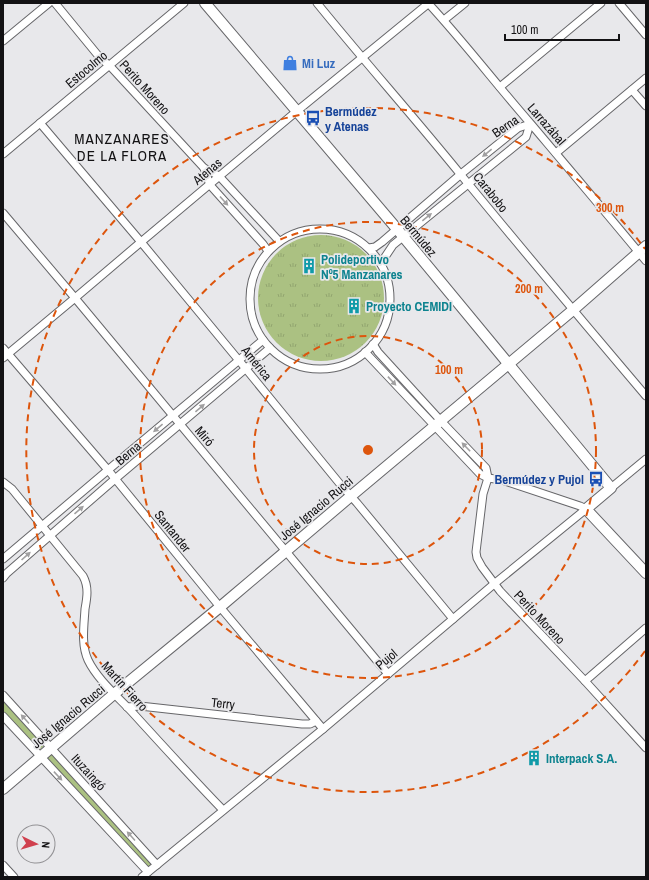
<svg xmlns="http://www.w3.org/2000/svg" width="649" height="880" font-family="'Archivo Narrow',sans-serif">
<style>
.green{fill:#abc182}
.park{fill:url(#park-tufts)}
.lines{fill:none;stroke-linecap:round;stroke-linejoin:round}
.street-casing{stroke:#666669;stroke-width:9}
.secondary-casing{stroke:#666669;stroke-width:12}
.street{stroke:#fff;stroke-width:7}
.secondary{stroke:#fff;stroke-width:10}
.oneway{fill:#a1a0a1}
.ring{fill:none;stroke:#dd550c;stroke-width:2;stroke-dasharray:7 5}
.labels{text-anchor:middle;stroke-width:3.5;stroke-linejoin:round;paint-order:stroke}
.shop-label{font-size:13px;font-weight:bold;fill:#366cbe;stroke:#e8e8eb;text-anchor:start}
.street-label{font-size:13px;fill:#131214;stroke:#e8e8eb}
.transit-label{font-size:13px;font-weight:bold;fill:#164399;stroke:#e8e8eb;text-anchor:start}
.culture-label{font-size:13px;font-weight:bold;fill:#0d838f;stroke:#e8e8eb;text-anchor:start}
.quarter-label{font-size:15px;letter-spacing:1px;fill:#131214;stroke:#e8e8eb}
.centre{fill:#dd550c;stroke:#e8e8eb;stroke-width:2}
.ring-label{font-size:12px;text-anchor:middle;font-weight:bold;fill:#dd550c;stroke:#e8e8eb;stroke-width:3.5;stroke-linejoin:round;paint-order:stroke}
</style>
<defs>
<pattern id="park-tufts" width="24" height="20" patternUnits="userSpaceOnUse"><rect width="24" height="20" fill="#abc182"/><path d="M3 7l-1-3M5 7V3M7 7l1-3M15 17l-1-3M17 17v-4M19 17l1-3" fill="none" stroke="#92a56f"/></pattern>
</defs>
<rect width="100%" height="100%" fill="#e8e8eb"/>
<!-- green -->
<g class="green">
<path d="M 3,698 L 45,745 L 38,751 L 3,712 Z"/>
<path d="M 51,753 L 152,864 L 148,868 L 46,758 Z"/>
</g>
<!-- park -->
<circle class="park" cx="321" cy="298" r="63"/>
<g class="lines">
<!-- street casing -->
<g class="street-casing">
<g id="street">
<path d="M 55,3 L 101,59 L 109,65 L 204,168 L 219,176 L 279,241"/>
<path d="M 317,3 C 364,61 414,117 461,175 C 522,249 584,323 646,396"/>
<path d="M 428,3 C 464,42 496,84 531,124 C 569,169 608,215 646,261"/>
<path d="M 619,3 L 646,35"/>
<path d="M 444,20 L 465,3"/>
<path d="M 3,41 L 49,3"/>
<path d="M 500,87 L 601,3"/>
<path d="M 632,90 L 646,106"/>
<path d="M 40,123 L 141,242 L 246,369 L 340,484 L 357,503 L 453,619"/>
<path d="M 556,153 L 646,78"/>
<path d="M 3,154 L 184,3"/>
<path d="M 204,168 L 210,185 L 263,244 L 268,251"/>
<path d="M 3,213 L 75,298 L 388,674"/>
<circle cx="320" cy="299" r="70"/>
<path d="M 369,248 L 375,247 L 382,242 L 461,174 L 518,128 L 530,124"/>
<path d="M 381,264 L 385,257 L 393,245 L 526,137 L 530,124"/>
<path d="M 373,344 L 378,352 L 441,421 L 486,468 L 488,478 L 483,494 L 476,552 L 477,558 L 482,567 L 500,591 L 585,681 L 646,748"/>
<path d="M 3,348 L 108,470 L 220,607 L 323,729"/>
<path d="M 3,358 L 75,298 L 141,242 L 297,111 L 429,3"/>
<path d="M 3,482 L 12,489 L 83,576 C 89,587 87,598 85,609 C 84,626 81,645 88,660 C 97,679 118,697 132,712 C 162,745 192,778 223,810"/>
<path d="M 611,488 L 646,459"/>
<path d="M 3,559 L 108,470 L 263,340"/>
<path d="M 3,578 L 7,573 L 115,479 L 270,348"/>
<path d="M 585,681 L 646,628"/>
<path d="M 3,695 L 157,865"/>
<path d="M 127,707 L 140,706 L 302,724 L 310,724 L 316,721"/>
<path d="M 3,716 L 148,872"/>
<path d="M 3,865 L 14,877"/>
<path d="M 142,877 L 323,729 L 453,619 L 494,584 L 586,509 L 580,506 L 502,480 L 488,478 L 480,474 L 365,352"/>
</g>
</g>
<!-- secondary casing -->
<g class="secondary-casing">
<g id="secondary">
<path d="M 205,3 L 397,229 L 611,488 L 586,509 L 646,573"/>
<path d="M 3,789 L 114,694 L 220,607 L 351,496 L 573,310 L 646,246"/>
</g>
</g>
<!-- street -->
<use href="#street" class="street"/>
<!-- secondary -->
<use href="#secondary" class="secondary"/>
</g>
<!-- one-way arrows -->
<defs><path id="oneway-solid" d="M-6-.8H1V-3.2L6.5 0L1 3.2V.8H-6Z"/></defs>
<g class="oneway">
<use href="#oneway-solid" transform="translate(487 153) rotate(141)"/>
<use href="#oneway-solid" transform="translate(224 201) rotate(48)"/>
<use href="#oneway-solid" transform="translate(427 217) rotate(-39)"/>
<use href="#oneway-solid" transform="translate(392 381) rotate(47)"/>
<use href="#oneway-solid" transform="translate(200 408) rotate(-40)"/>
<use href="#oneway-solid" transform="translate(158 428) rotate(140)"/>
<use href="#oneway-solid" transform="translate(466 447) rotate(-134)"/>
<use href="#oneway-solid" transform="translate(79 510) rotate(-41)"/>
<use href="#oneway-solid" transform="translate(26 556) rotate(-42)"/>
<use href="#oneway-solid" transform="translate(25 719) rotate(-132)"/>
<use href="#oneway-solid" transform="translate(58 776) rotate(47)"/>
<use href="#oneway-solid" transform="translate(131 836) rotate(-132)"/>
</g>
<!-- distance rings -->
<g class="ring">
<circle cx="368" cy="450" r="114"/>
<circle cx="368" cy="450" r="228"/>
<path d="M645 651A342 342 0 1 1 645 249"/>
</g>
<!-- icons -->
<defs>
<g id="shop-bare" transform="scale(1.2)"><path d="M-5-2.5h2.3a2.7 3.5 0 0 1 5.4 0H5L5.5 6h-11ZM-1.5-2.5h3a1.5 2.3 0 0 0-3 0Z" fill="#3f7fe0" stroke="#e8e8eb" stroke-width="2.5" paint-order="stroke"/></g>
<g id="bus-bare" transform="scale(1.2)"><path d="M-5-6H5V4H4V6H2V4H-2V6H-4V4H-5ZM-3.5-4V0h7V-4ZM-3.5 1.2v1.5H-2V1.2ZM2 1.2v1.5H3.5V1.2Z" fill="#1a4fb4" stroke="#e8e8eb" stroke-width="2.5" paint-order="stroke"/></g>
<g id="building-bare" transform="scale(1.2)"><path d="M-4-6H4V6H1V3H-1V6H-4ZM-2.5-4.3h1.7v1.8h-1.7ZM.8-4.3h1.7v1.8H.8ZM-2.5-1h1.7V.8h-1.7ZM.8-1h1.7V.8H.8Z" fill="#0f9aa8" stroke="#e8e8eb" stroke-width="2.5" paint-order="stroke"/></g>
</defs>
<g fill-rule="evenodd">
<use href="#shop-bare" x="290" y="63"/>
<use href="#bus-bare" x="313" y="118"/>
<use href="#building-bare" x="309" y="266"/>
<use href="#building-bare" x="354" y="306"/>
<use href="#bus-bare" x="596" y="479"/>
<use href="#building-bare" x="534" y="758"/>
</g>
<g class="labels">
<!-- shop labels -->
<g class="shop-label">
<text x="302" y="68">Mi Luz</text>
</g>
<!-- street labels -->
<g class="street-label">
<text transform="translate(86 69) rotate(-40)" y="5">Estocolmo</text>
<text transform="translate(145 87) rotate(48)" y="5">Perito Moreno</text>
<text transform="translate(547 124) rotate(49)" y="5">Larrazábal</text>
<text transform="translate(505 126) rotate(-34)" y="5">Berna</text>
<text transform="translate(207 171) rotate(-40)" y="5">Atenas</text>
<text transform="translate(491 192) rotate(51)" y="5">Carabobo</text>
<text transform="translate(419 236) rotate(50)" y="5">Bermúdez</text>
<text transform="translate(257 363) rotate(51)" y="5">América</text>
<text transform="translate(205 436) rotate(50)" y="5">Miró</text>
<text transform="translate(128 453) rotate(-40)" y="5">Berna</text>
<text transform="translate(316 508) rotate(-40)" y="5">José Ignacio Rucci</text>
<text transform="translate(173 531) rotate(51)" y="5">Santander</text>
<text transform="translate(540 617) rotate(47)" y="5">Perito Moreno</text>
<text transform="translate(386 659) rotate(-40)" y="5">Pujol</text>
<text transform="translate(125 686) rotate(48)" y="5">Martín Fierro</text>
<text transform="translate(223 703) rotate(6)" y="5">Terry</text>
<text transform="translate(68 716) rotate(-40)" y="5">José Ignacio Rucci</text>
<text transform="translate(89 772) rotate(48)" y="5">Ituzaingó</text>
</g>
<!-- transit labels -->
<g class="transit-label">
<text x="325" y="116">Bermúdez<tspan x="325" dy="15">y Atenas</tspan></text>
<text x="584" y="484" text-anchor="end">Bermúdez y Pujol</text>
</g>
<!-- culture labels -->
<g class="culture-label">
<text x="321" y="264">Polideportivo<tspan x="321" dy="15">Nº5 Manzanares</tspan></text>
<text x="366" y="311">Proyecto CEMIDI</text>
<text x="546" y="763">Interpack S.A.</text>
</g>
<!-- quarter labels -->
<g class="quarter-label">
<text x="122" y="144">MANZANARES<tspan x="122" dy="17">DE LA FLORA</tspan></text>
</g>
</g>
<circle cx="368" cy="450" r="6" class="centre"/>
<g class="ring-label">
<text x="610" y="212">300 m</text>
<text x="529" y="293">200 m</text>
<text x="449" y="374">100 m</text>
</g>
<!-- border -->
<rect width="649" height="880" fill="none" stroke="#131214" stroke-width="8"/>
<!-- north arrow -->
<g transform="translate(36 844) rotate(95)"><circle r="19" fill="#e8e8eb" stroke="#939295"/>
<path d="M0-3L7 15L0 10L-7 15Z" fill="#d0404e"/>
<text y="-6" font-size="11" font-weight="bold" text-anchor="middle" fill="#131214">N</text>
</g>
<!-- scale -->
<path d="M505 34v6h114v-6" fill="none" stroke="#131214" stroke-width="2"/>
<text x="511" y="34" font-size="12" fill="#131214" stroke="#e8e8eb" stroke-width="3" paint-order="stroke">100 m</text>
</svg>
